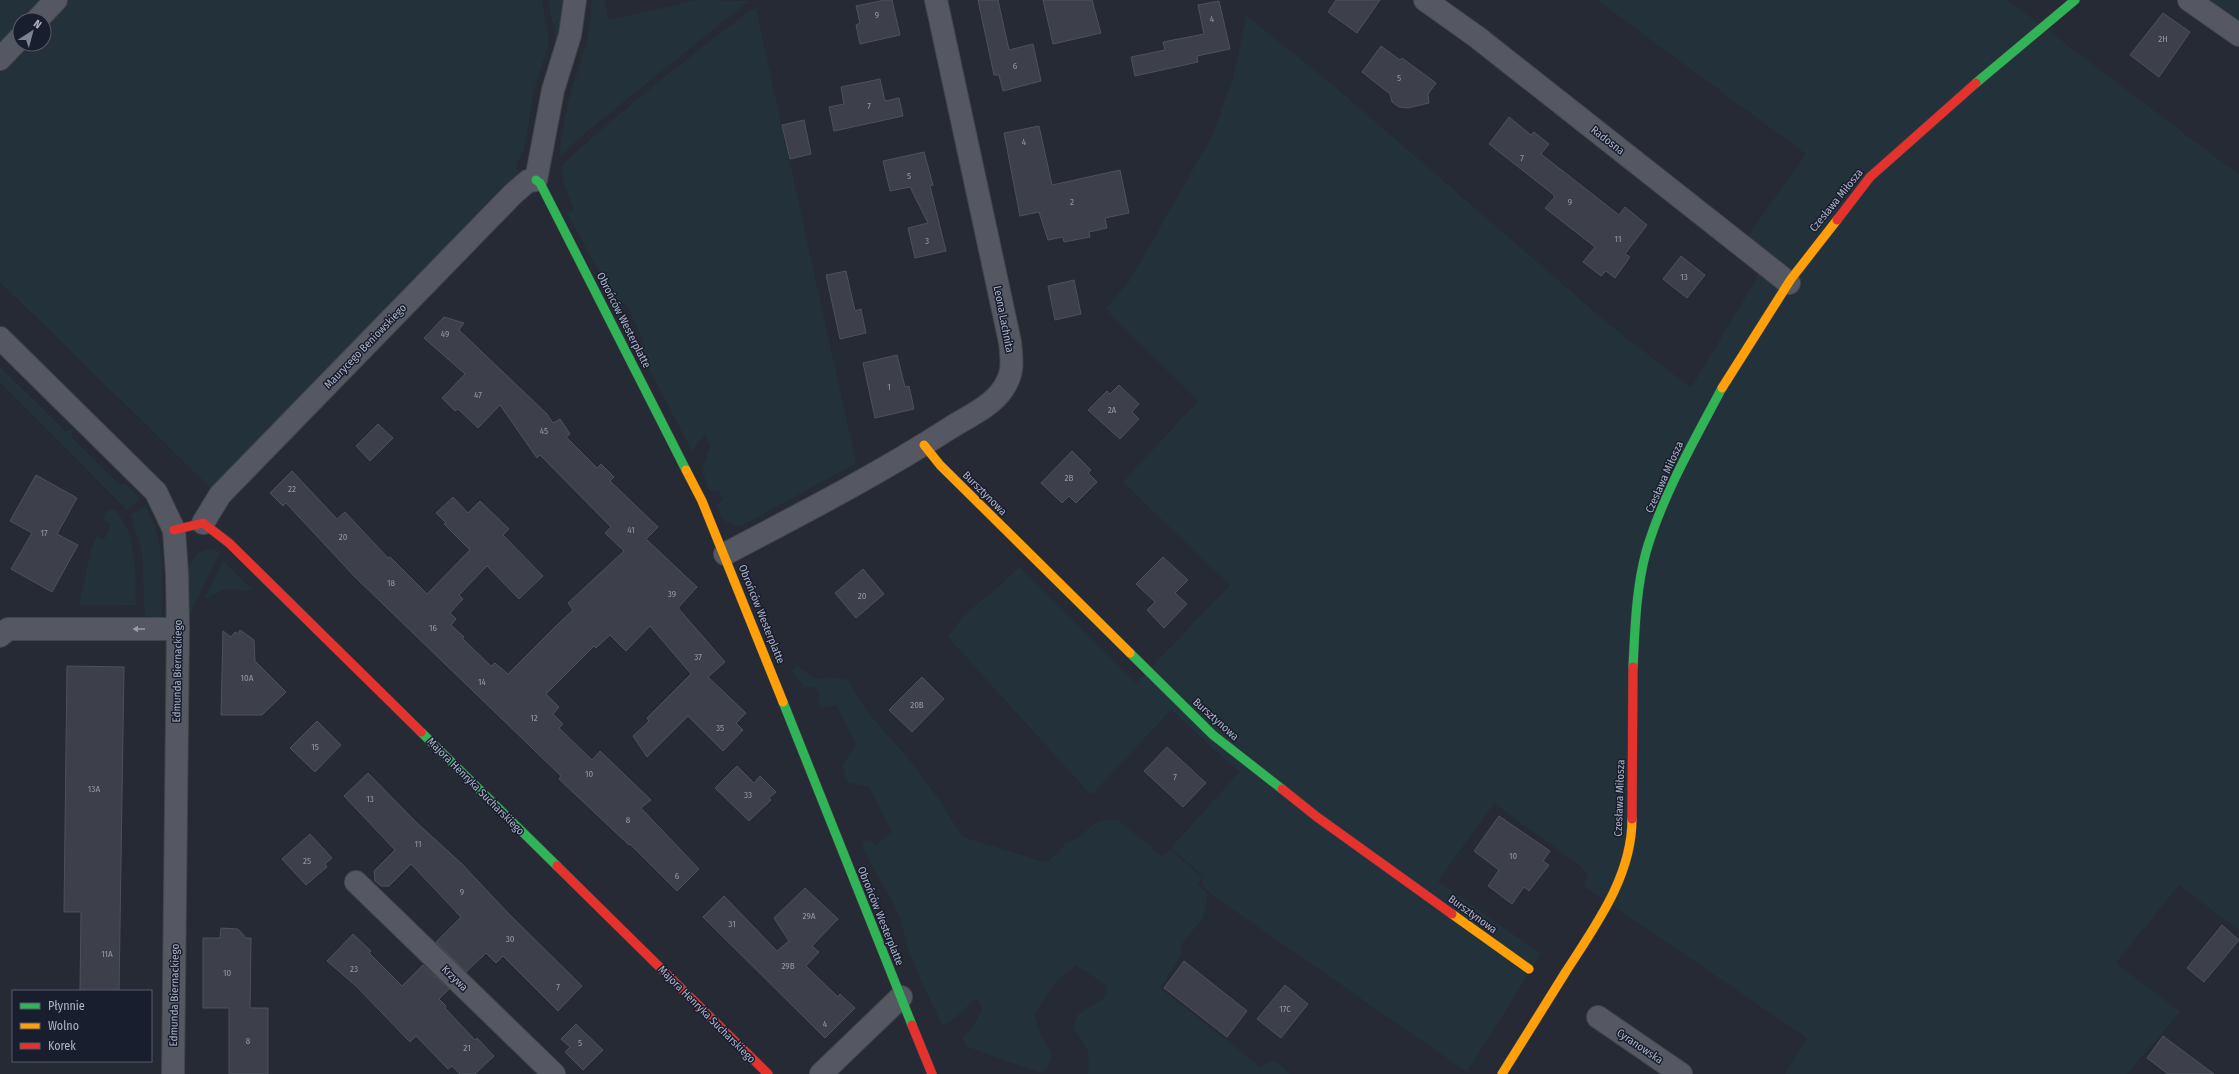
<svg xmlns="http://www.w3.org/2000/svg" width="2239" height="1074" font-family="'Fira Sans Condensed',sans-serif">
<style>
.green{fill:#23323a;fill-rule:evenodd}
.building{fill:#3d404a;stroke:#4d515c}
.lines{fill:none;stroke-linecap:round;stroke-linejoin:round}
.street-casing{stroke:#42454d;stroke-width:24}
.fast-casing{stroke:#42454d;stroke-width:10}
.slow-casing{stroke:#42454d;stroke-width:10}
.jam-casing{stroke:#42454d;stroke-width:10}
.street{stroke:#555862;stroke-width:22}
.fast{stroke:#30b455;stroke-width:9}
.slow{stroke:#ff9f0a;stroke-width:9}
.jam{stroke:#e5322d;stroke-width:9}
.oneway{fill:#989cae}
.labels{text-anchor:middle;stroke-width:3;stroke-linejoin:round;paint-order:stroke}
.number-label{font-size:9px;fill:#9296a8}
.street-label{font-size:11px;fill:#aeb3c7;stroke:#191e2f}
</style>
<rect width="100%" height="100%" fill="#262a34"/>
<!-- green -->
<g class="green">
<path d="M 0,0 L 542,0 L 549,43 L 534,90 L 524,150 L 516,165 L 523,196 L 225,502 L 0,282 ZM 20,20 L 44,20 L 44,44 L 20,44 Z"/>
<path d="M 548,0 L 564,0 L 562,22 L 557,45 Z"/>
<path d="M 592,0 L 604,0 L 609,20 L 697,0 L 751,1 L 746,3 L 585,133 L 560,156 C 561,112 579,73 589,31 C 591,21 591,10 592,0 Z"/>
<path d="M 1597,0 L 2008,0 L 2239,175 L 2239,930 L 2179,885 L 2116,963 L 2180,1012 L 2127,1074 L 1785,1074 L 1807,1038 L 1584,886 L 1588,874 L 1580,866 L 1494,803 L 1438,881 L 1541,954 L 1467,1072 L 1219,900 L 1202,885 L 1203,876 L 1171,848 L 1239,772 L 1171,710 L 1091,795 L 948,637 L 965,614 L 1002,584 L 1019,567 L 1136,683 L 1230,585 L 1123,482 L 1198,401 L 1105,309 L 1129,282 L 1212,136 L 1232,81 L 1247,16 L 1335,87 L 1605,321 L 1691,388 L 1769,258 L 1746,238 L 1806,154 Z"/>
<path d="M 2210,0 L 2239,0 L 2239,23 Z"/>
<path d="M 756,9 L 856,463 L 743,525 L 733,525 L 723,520 L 716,504 L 723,500 L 719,492 L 709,490 L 702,470 L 710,447 L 705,434 L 692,451 L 639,350 L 643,342 L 627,305 L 616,303 L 567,213 L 574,210 L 563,181 L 561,166 C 621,110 686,59 751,10 Z"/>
<path d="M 0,367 L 65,431 L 74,429 L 71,437 L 120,485 L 125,483 L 140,499 L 127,510 L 0,382 Z"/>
<path d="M 145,506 C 166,538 162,580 162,617 L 145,620 L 142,553 L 131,515 Z"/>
<path d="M 114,509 C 138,533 135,574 136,605 L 79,606 L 91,550 L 97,536 L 104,540 L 111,525 L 103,520 L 106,512 Z"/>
<path d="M 208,549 L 220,552 L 188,618 C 188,596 180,556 208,549 Z"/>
<path d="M 223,561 L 253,591 L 226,589 L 204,599 Z"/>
<path d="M 797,666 L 815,679 L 830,677 L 849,680 C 862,712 891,737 912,763 C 931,786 947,812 963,837 L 1047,863 L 1066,843 L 1078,838 L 1095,823 L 1104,820 L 1118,820 L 1162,856 L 1171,850 L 1202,877 L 1198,885 L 1208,894 L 1203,918 L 1180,946 L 1183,953 L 1160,988 L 1260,1067 L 1274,1060 L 1290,1074 L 1088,1074 C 1090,1052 1088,1046 1073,1029 L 1077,1015 L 1105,997 L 1107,986 L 1076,965 L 1056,981 L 1034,1014 L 1041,1035 L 1052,1053 L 1047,1068 L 1040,1073 L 968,1047 L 962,1038 L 973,1027 L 982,1009 L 976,998 L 957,1016 L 943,1026 C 931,1002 919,978 910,953 C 905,939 903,923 896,909 C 886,887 870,867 862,844 L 866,839 L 876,845 L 892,832 L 869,787 L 847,782 L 843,766 L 856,744 L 836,705 L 820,709 L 818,699 L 819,693 L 812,687 L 804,687 L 792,671 Z"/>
</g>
<!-- building -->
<g class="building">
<path d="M 885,0 L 892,0 L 900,35 L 860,44 L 856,25 L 860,23 L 856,6 Z"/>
<path d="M 978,0 L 998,0 L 1009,50 L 1033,44 L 1041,81 L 1003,91 L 999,75 L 994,75 Z"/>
<path d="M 1043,0 L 1092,0 L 1101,33 L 1053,44 Z"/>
<path d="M 1336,0 L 1380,0 L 1357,33 L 1328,12 Z"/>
<path d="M 1219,1 L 1230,49 L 1197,56 L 1198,62 L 1135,76 L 1131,57 L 1165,50 L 1163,42 L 1204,34 L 1198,5 Z"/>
<path d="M 2163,13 L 2190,32 L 2159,77 L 2130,55 Z"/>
<path d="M 1381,46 L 1400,60 L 1402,58 L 1436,83 L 1428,94 L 1429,103 L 1408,108 L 1399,107 L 1392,102 L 1390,94 L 1362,72 Z"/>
<path d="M 880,79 L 885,101 L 899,98 L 903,116 L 834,131 L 829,107 L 844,104 L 841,87 Z"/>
<path d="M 1509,117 L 1531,135 L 1534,132 L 1549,144 L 1541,154 L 1619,215 L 1625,207 L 1647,225 L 1625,254 L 1630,257 L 1615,278 L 1606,271 L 1601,276 L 1583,262 L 1595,247 L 1545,208 L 1554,198 L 1554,195 L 1489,144 Z"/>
<path d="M 804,120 L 811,154 L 790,159 L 782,125 Z"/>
<path d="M 1039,126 L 1052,185 L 1120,170 L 1129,213 L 1105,218 L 1107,228 L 1089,232 L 1090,237 L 1064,242 L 1063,237 L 1048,240 L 1039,212 L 1020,216 L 1004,133 Z"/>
<path d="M 924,152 L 933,185 L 930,186 L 946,251 L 915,258 L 908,228 L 928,223 L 910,187 L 890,191 L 883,161 Z"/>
<path d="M 1681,256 L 1705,275 L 1687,298 L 1663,279 Z"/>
<path d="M 846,271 L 855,311 L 861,309 L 866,333 L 840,339 L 826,275 Z"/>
<path d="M 1074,280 L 1081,314 L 1055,320 L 1048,286 Z"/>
<path d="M 444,317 L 464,323 L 459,330 L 547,414 L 553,423 L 560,419 L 570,434 L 566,437 L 597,468 L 601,464 L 614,477 L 610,481 L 658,527 L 646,539 L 697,587 L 678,608 L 725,662 L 708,677 L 746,713 L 736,723 L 743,730 L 723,751 L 688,716 L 647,757 L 633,736 L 649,721 L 647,718 L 691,674 L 650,626 L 626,651 L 610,635 L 596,648 L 594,646 L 546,694 L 559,707 L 553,714 L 563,724 L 559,728 L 592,760 L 600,751 L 651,800 L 641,808 L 699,869 L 677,891 L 630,844 L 629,845 L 559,779 L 561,776 L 355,577 L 286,503 L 283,506 L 270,493 L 292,471 L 337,519 L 345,512 L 388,558 L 390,557 L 427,594 L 470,550 L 444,524 L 446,523 L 436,513 L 453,497 L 468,513 L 480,501 L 509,529 L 503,535 L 543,576 L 519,599 L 487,566 L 459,595 L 463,599 L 450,613 L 456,619 L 451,625 L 464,637 L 462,638 L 491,666 L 495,663 L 508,674 L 556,626 L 573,610 L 568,603 L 624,551 L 605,533 L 611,527 L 540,455 L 537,458 L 500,405 L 478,428 L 458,409 L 455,411 L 442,398 L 465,374 L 424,338 Z"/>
<path d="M 897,355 L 905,387 L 909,386 L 914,409 L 875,418 L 863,363 Z"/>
<path d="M 1119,385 L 1139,404 L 1132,412 L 1139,419 L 1120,439 L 1088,410 L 1107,391 L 1110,394 Z"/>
<path d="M 378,424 L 393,438 L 370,461 L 356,446 Z"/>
<path d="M 1072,451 L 1091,470 L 1088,473 L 1097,482 L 1076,503 L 1069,496 L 1062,503 L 1041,483 Z"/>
<path d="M 36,475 L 77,498 L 57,534 L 78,545 L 52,592 L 11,569 L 32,533 L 10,521 Z"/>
<path d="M 1163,557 L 1188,580 L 1175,593 L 1187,604 L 1164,628 L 1147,610 L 1155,602 L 1136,584 Z"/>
<path d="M 863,569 L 884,594 L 856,618 L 835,593 Z"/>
<path d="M 240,630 L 254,640 L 255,661 L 286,692 L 262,715 L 221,715 L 223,631 L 231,637 L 235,632 L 238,634 Z"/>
<path d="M 67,666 L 124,667 L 119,991 L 80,991 L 81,912 L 64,912 Z"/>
<path d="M 922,677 L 944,699 L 912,732 L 889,710 Z"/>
<path d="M 317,721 L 341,745 L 315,772 L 290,748 Z"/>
<path d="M 1167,747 L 1206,783 L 1183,807 L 1144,771 Z"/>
<path d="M 737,766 L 754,783 L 760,776 L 776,792 L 769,798 L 771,800 L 749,821 L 715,788 Z"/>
<path d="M 368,773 L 416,822 L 462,864 L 508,913 L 582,986 L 558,1011 L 503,956 L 496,963 L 486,953 L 466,972 L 436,942 L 461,917 L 411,864 L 389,886 L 381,886 L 375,881 L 374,871 L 395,850 L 344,796 Z"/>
<path d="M 1499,816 L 1550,851 L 1543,861 L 1549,865 L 1529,891 L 1524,887 L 1512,904 L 1488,886 L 1499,870 L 1474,851 Z"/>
<path d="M 310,834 L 332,858 L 325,864 L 327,867 L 306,885 L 282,859 Z"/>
<path d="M 805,888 L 838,919 L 812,946 L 819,952 L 806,966 L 838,997 L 840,994 L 855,1008 L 825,1038 L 703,917 L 724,896 L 777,951 L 789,941 L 774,918 Z"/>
<path d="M 2222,925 L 2239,940 L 2204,982 L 2187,968 Z"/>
<path d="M 221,928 L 238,929 L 246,938 L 251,938 L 250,1008 L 268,1008 L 268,1074 L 229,1074 L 229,1008 L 203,1008 L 203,938 L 220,938 Z"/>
<path d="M 353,934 L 371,951 L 369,953 L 402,986 L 423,965 L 449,989 L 439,999 L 446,1006 L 445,1008 L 475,1040 L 477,1038 L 494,1056 L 475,1074 L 460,1074 L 452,1066 L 448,1069 L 416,1036 L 410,1042 L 356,986 L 327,961 Z"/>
<path d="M 1184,961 L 1247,1011 L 1227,1037 L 1164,988 Z"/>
<path d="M 1285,985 L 1308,1004 L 1281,1038 L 1257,1019 Z"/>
<path d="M 576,1024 L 603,1050 L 583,1070 L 565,1052 L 570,1047 L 561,1039 Z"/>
<path d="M 2163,1036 L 2214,1074 L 2168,1074 L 2147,1058 Z"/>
</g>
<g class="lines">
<!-- street casing -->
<g class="street-casing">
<g id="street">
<path d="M 1425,0 L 1477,37 L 1789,283"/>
<path d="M 2189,0 L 2239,35"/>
<path d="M 37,20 L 56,0"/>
<path d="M 0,59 L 20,38"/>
<path d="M 0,338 L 156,492 L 174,530 L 177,574 L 178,629 L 173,1074"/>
<path d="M 203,523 L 220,495 L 513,194 L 528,181 L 536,180 L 553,90 L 570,35 L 575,0"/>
<path d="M 725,554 C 801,514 877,475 950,428 C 967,417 991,407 1003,389 C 1014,373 1012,361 1010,342 L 936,0"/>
<path d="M 0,636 L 8,629 L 178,629"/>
<path d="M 356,882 L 554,1074"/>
<path d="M 1598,1017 L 1681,1074"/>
<path d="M 821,1074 L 901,997"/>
</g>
</g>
<!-- fast casing -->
<g class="fast-casing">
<g id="fast">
<path d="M 1976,83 L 2075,0"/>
<path d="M 536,180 L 540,183 L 686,470"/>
<path d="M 1130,653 L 1213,735 L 1282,789"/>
<path d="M 1633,667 C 1635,628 1636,589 1646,552 C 1663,494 1694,441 1722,388"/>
<path d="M 783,702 L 912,1025"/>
<path d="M 421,732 L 557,866"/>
</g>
</g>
<!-- slow casing -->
<g class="slow-casing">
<g id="slow">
<path d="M 1722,388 L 1791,279 L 1837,220"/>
<path d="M 924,445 L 940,465 L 1130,653"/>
<path d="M 686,470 L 702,501 L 783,702"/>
<path d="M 1452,914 L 1529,969"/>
<path d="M 1502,1074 C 1523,1040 1544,1007 1565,973 C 1595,926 1632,877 1632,819"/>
</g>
</g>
<!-- jam casing -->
<g class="jam-casing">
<g id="jam">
<path d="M 1837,220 L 1870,177 L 1976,83"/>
<path d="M 174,530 L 203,523 L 229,543 L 421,732"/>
<path d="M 1282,789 L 1317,817 L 1452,914"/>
<path d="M 1632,819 L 1633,667"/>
<path d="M 557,866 L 768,1074"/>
<path d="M 912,1025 L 932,1074"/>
</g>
</g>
<!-- street -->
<use href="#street" class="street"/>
<!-- fast -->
<use href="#fast" class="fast"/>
<!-- slow -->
<use href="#slow" class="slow"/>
<!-- jam -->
<use href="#jam" class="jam"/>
</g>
<!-- one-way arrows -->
<defs><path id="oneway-solid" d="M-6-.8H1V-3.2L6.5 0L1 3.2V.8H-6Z"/></defs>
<use class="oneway" href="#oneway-solid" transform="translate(139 629) rotate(180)"/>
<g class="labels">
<!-- number labels -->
<g class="number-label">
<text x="877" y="18">9</text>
<text x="1212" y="22">4</text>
<text x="2163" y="42">2H</text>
<text x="1015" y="69">6</text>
<text x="1399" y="81">5</text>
<text x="869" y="109">7</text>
<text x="1024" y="145">4</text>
<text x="1522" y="161">7</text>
<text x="909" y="179">5</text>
<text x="1072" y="205">2</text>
<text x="1570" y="205">9</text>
<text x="1618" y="242">11</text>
<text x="927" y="244">3</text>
<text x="1684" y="280">13</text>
<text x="445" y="337">49</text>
<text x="889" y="390">1</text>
<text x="478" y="398">47</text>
<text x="1112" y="413">2A</text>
<text x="544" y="434">45</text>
<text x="1069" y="481">2B</text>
<text x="292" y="492">22</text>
<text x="631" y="533">41</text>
<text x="44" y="536">17</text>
<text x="343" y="540">20</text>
<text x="391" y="586">18</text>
<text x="672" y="597">39</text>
<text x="862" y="599">20</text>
<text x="433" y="631">16</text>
<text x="698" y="660">37</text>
<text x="247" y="681">10A</text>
<text x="482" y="685">14</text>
<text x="917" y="708">20B</text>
<text x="534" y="721">12</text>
<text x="720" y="731">35</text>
<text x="315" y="750">15</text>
<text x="589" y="777">10</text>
<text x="1175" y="780">7</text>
<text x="94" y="792">13A</text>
<text x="748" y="798">33</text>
<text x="370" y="802">13</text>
<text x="628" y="823">8</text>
<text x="418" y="847">11</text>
<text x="1513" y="859">10</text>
<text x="307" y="864">25</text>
<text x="677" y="879">6</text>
<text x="462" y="895">9</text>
<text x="809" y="919">29A</text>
<text x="732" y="927">31</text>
<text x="510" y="942">30</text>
<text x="107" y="957">11A</text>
<text x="788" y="969">29B</text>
<text x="354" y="972">23</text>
<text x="227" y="976">10</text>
<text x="558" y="990">7</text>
<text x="1285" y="1012">17C</text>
<text x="825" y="1027">4</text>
<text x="248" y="1044">8</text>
<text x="580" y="1046">5</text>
<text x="467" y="1051">21</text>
</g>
<!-- street labels -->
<g class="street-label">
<text transform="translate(1608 140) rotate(38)" y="4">Radosna</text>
<text transform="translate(1836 200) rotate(-51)" y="4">Czesława Miłosza</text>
<text transform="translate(1004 319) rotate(79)" y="4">Leona Lachnita</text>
<text transform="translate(624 320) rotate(63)" y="4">Obrońców Westerplatte</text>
<text transform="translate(365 346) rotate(-46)" y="4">Maurycego Beniowskiego</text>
<text transform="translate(1664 477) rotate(-66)" y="4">Czesława Miłosza</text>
<text transform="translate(985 493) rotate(45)" y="4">Bursztynowa</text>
<text transform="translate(762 614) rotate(68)" y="4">Obrońców Westerplatte</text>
<text transform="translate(177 671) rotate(-89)" y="4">Edmunda Biernackiego</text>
<text transform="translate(1216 719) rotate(42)" y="4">Bursztynowa</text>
<text transform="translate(476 786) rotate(45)" y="4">Majora Henryka Sucharskiego</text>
<text transform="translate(1619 798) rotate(-88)" y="4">Czesława Miłosza</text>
<text transform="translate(1473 914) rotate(36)" y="4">Bursztynowa</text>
<text transform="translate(881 916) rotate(68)" y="4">Obrońców Westerplatte</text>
<text transform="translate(455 978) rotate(44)" y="4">Krzywa</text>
<text transform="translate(174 995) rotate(-89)" y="4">Edmunda Biernackiego</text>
<text transform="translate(707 1014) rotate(45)" y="4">Majora Henryka Sucharskiego</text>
<text transform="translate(1640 1046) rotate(34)" y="4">Cyranowska</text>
</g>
</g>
<!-- legend -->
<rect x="12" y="990" width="140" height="72" fill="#191e2f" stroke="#555a6c"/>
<rect x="20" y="1003" width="20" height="6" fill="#30b455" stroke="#555a6c"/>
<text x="48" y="1010" font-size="12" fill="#aeb3c7">Płynnie</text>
<rect x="20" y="1023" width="20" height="6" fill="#ff9f0a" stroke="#555a6c"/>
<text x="48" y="1030" font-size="12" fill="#aeb3c7">Wolno</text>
<rect x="20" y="1043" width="20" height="6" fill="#e5322d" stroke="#555a6c"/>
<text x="48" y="1050" font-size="12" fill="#aeb3c7">Korek</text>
<!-- north arrow -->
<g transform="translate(32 32) rotate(36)"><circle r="19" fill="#191e2f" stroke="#555a6c"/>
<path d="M0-3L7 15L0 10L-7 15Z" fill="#7e8394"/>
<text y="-6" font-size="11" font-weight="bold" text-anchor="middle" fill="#aeb3c7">N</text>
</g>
</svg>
